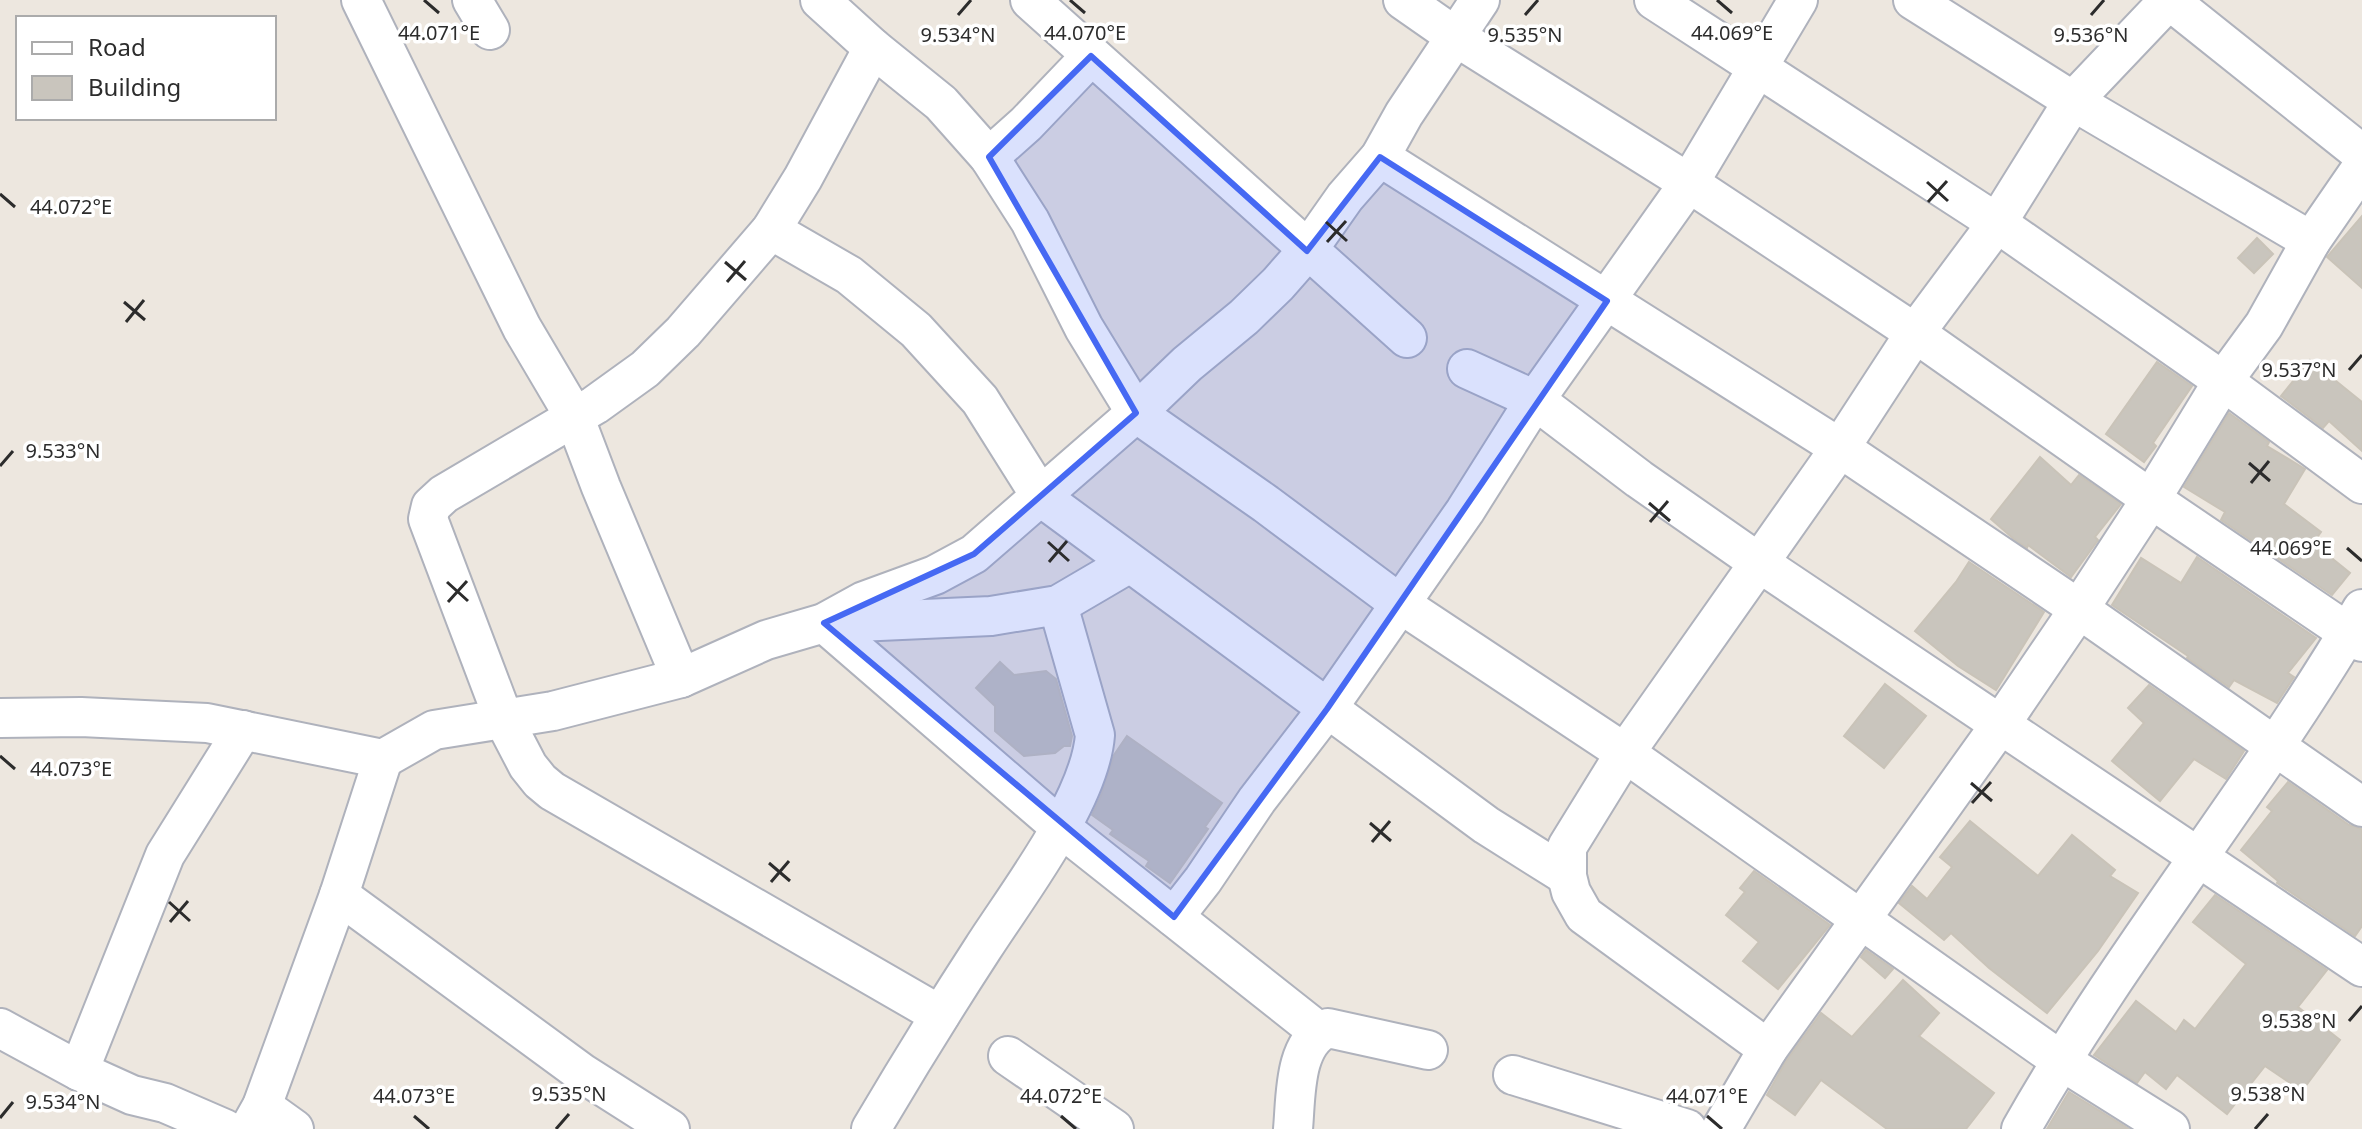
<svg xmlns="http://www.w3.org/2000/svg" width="2362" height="1129" font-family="'Noto Sans',sans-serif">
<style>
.building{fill:#c9c5bd;stroke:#c9c3b8;stroke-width:2}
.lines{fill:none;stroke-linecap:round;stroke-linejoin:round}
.minor-casing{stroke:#afb2bc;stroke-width:42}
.minor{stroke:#fff;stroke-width:38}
.marked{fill:#4669f3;fill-opacity:0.2;stroke:#4669f3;stroke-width:6;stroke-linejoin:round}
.ticks{fill:none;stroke:#2c2c2c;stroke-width:3}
.ticks-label{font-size:20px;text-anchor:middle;fill:#2c2c2c;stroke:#fff;stroke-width:7;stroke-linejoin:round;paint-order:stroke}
</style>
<rect width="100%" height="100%" fill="#ede7df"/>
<!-- building -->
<g class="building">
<path d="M 2362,216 L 2362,288 L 2327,257 Z"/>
<path d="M 2257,238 L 2273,254 L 2254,273 L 2238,258 Z"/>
<path d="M 2310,360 L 2362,402 L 2362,451 L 2329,421 L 2323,428 L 2281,396 Z"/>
<path d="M 2157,362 L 2192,386 L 2153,443 L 2156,446 L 2144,462 L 2106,434 Z"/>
<path d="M 2229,413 L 2269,442 L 2267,446 L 2305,469 L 2284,504 L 2321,532 L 2313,543 L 2350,573 L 2332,595 L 2221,520 L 2225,512 L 2184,487 Z"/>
<path d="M 2040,457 L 2071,485 L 2079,475 L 2121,504 L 2095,537 L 2098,540 L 2071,577 L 2028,545 L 2027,548 L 2015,540 L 1991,519 Z"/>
<path d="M 2197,557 L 2316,638 L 2288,673 L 2294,677 L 2277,703 L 2234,680 L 2229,687 L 2187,658 L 2188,656 L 2112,605 L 2141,558 L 2181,583 Z"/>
<path d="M 1969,562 L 2044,612 L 1996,690 L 1958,666 L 1915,631 L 1956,582 Z"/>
<path d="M 1000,662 L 1014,675 L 1046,671 L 1056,679 L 1072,736 L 1070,746 L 1064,746 L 1055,753 L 1024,756 L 995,731 L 995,706 L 976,688 Z"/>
<path d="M 1885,684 L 1926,716 L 1884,768 L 1844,736 Z"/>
<path d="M 2149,685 L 2244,751 L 2226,779 L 2194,759 L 2160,801 L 2112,761 L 2144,723 L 2128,708 Z"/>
<path d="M 1127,736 L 1222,803 L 1205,827 L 1208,829 L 1170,883 L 1146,866 L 1149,861 L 1110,834 L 1113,830 L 1092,815 L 1101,795 L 1114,755 Z"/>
<path d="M 2288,782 L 2349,825 L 2362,829 L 2362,926 L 2355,936 L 2277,883 L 2278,881 L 2241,850 L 2272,811 L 2267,807 Z"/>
<path d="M 1970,821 L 2038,876 L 2072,835 L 2115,870 L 2110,876 L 2138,893 L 2098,951 L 2047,1013 L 1989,968 L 1951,933 L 1944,940 L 1899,903 L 1912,886 L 1927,899 L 1952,867 L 1940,857 Z"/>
<path d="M 1754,871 L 1830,925 L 1778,989 L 1743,961 L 1759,942 L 1726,915 L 1745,892 L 1740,888 Z"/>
<path d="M 2215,895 L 2327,970 L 2298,1007 L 2340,1040 L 2302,1091 L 2265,1066 L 2227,1114 L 2177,1075 L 2166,1089 L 2145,1072 L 2137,1083 L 2094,1055 L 2136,1001 L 2176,1032 L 2184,1020 L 2195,1029 L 2246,964 L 2193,922 Z"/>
<path d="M 1866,950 L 1893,969 L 1885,978 L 1861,957 Z"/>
<path d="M 1903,980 L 1939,1013 L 1919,1036 L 1994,1093 L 1966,1129 L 1887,1129 L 1821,1080 L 1795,1115 L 1767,1095 L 1786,1061 L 1821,1013 L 1852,1037 Z"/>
<path d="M 2069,1092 L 2129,1129 L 2047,1129 Z"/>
</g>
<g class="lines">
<!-- minor casing -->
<g class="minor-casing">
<g id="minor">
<path d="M 361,0 L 522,328 L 574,416 L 601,487 L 681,678"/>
<path d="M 472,0 L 490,30"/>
<path d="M 820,0 L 873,48 L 941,103 L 989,157 L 1030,221 L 1084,328 L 1136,413 L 1266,504 L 1399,603 L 1625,753 L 2060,1060 L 2170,1129"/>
<path d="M 1030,0 L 1407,338"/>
<path d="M 1403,0 L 1456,37 L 1689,183 L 1915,333 L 2151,499 L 2362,642"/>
<path d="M 1654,0 L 1997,223 L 2223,381 L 2362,484"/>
<path d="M 1913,0 L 2073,101 L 2311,241"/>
<path d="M 2169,0 L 2362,154"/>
<path d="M 873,48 L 803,178 L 771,230 L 683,332 L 645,369 L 595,405 L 444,494 L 431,506 L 428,519 L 504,720 L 528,766 L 540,781 L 552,791 L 940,1015"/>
<path d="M 989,157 L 1026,124 L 1091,56"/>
<path d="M 1380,157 L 1840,448 L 2079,609 L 2362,807"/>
<path d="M 771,230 L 849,275 L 916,330 L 980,400 L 1041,497 L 1486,825 L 1567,876"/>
<path d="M 1467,369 L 1535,400 L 1639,479 L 1758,562 L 2362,967"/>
<path d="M 824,623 L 1060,827 L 1319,1032"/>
<path d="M 835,623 L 991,616 L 1058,605 L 1128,564"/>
<path d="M 0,718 L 81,717 L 207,723 L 383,759 L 434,730 L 553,711 L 681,678 L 766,640 L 824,623 L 864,601 L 935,575 L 974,554 L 1136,413 L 1187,364 L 1244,317 L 1278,284 L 1307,251 L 1345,197 L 1380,157 L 1404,114 L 1480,0"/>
<path d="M 339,895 L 582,1073 L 670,1129"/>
<path d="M 1174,917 L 1203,880 L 1257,800 L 1327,709 L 1465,511 L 1535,400 L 1689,183 L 1798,0"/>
<path d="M 0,1028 L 79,1071 L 132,1095 L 165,1103 L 225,1129"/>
<path d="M 1768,1049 L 1584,915 L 1571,892 L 1567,876 L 1567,847 L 1625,753 L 1840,448 L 1915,333 L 1997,223 L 2073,101 L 2169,0"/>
<path d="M 1008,1056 L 1114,1129"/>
<path d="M 79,1071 L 165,855 L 243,730"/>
<path d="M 1513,1075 L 1687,1129"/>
<path d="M 262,1106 L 294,1129"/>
<path d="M 249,1129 L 262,1106 L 339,895 L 383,759"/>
<path d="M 871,1129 C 907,1068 944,1008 983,948 C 1019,892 1090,800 1095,735 L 1058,605"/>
<path d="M 1293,1129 C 1296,1098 1293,1042 1328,1028 L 1428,1050"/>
<path d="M 1721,1129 L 1768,1049 L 2000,725 L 2079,609 L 2151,499 L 2223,381 L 2264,325 L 2311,241 L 2362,167"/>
<path d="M 2021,1129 C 2123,949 2257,788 2362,609"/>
</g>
</g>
<!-- minor -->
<use href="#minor" class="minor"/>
</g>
<!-- marked area -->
<path class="marked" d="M 1091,56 L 1307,251 L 1380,157 L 1607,301 L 1327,709 L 1174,917 L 824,623 L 974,554 L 1136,413 L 989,157 Z"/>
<!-- ticks -->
<path class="ticks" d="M 424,0 L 439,13M 1070,0 L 1085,13M 1717,0 L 1732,13M 958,15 L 971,0M 1525,15 L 1538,0M 2091,15 L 2104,0M 1927,182 L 1948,201M 0,194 L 15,207M 1928,202 L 1947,181M 1326,222 L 1347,241M 1327,242 L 1346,221M 725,262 L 746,280M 727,282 L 745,261M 124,302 L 145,320M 126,322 L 144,300M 2349,370 L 2362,355M 2249,463 L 2270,481M 0,466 L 13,451M 2251,483 L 2269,461M 1649,503 L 1670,521M 1650,522 L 1668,501M 1048,542 L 1069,561M 2347,548 L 2362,561M 1049,562 L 1067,541M 447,582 L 468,601M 448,602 L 467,581M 0,756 L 15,769M 1971,783 L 1992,801M 1972,803 L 1991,782M 1370,823 L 1391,841M 1372,842 L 1390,821M 769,863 L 790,881M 771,882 L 789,861M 169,902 L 190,921M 170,922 L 188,901M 2349,1021 L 2362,1006M 414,1116 L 429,1129M 1061,1116 L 1076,1129M 1707,1116 L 1722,1129M 0,1118 L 13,1102M 556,1129 L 569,1114M 2255,1129 L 2268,1114"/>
<g class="ticks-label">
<text x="439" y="40">44.071°E</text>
<text x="1085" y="40">44.070°E</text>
<text x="1732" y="40">44.069°E</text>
<text x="958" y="42">9.534°N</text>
<text x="1525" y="42">9.535°N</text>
<text x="2091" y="42">9.536°N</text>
<text x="71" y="214">44.072°E</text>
<text x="2299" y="377">9.537°N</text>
<text x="63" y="458">9.533°N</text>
<text x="2291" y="555">44.069°E</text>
<text x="71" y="776">44.073°E</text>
<text x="2299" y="1028">9.538°N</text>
<text x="569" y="1101">9.535°N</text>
<text x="2268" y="1101">9.538°N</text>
<text x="414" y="1103">44.073°E</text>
<text x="1061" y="1103">44.072°E</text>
<text x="1707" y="1103">44.071°E</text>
<text x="63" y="1109">9.534°N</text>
</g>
<!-- legend -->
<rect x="16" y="16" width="260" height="104" fill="#ffffff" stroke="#ababab" stroke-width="2"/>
<rect x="32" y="42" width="40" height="12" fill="#ffffff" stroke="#ababab" stroke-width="2"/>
<text x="88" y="56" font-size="24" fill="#2c2c2c">Road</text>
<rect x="32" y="76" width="40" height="24" fill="#c9c5bd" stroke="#ababab" stroke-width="2"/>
<text x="88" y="96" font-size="24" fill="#2c2c2c">Building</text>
</svg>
